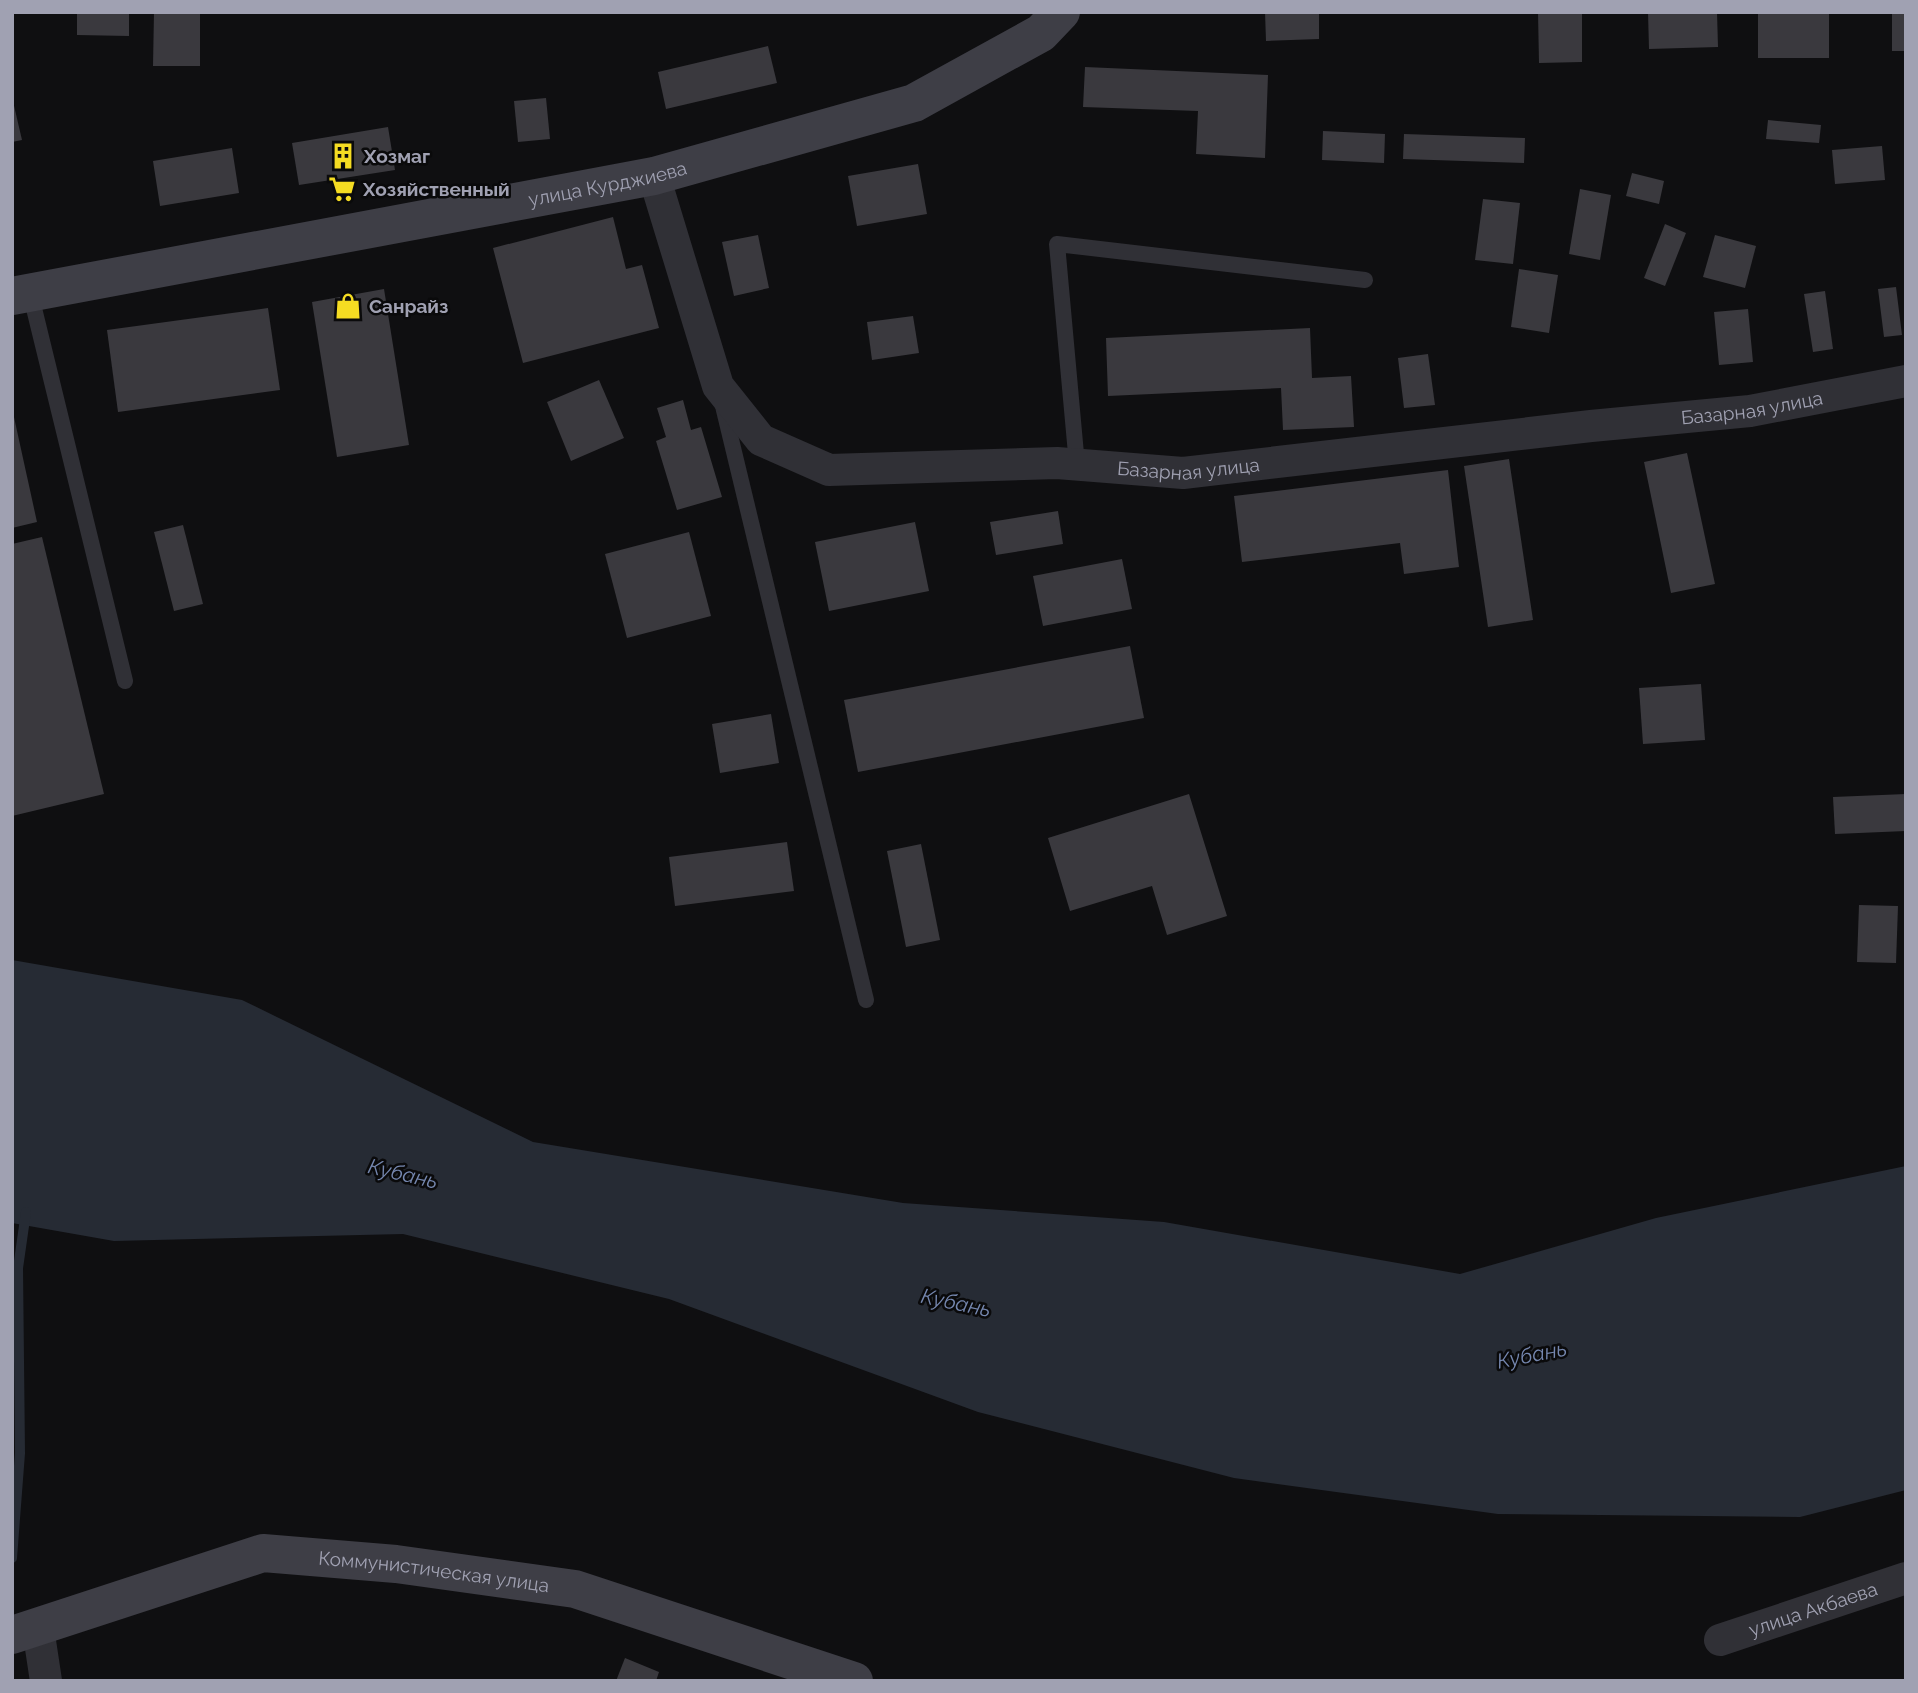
<svg xmlns="http://www.w3.org/2000/svg" width="1918" height="1693" font-family="Raleway,sans-serif">
<style>
.water{fill:#262b34}
.lines{fill:none;stroke-linecap:round;stroke-linejoin:round}
.stream{stroke:#262b34;stroke-width:10}
.building{fill:#3a393e}
.lane{stroke:#303036;stroke-width:16}
.street{stroke:#303036;stroke-width:32}
.secondary{stroke:#3e3e46;stroke-width:38}
.labels{text-anchor:middle;stroke-width:5;stroke-linejoin:round;paint-order:stroke}
.poi-label{font-size:19px;font-weight:bold;fill:#a0a1b2;stroke:#0a0a0b;text-anchor:start}
.street-label{font-size:19px;fill:#a0a1b2;stroke:#0a0a0b}
.water-label{font-size:21px;font-style:italic;fill:#7587af;stroke:#0a0a0b}
</style>
<rect width="100%" height="100%" fill="#0f0f11"/>
<!-- water -->
<path class="water" d="M 12,960 L 242,1000 L 533,1142 L 903,1203 L 1164,1222 L 1460,1274 L 1656,1218 L 1906,1166 L 1906,1490 L 1800,1517 L 1498,1514 L 1234,1478 L 978,1412 L 669,1299 L 403,1234 L 114,1241 L 12,1223 Z"/>
<g class="lines">
<!-- stream -->
<path class="stream" d="M 12,1558 L 20,1453 L 18,1268 L 26,1212"/>
</g>
<!-- building -->
<g class="building">
<path d="M 77,12 L 129,12 L 129,36 L 77,35 Z"/>
<path d="M 154,12 L 200,12 L 200,66 L 153,66 Z"/>
<path d="M 1265,12 L 1319,12 L 1319,39 L 1266,41 Z"/>
<path d="M 1538,12 L 1582,12 L 1582,62 L 1539,63 Z"/>
<path d="M 1648,12 L 1717,12 L 1718,47 L 1649,49 Z"/>
<rect x="1758" y="12" width="71" height="46"/>
<rect x="1892" y="12" width="14" height="39"/>
<path d="M 768,46 L 777,83 L 666,109 L 658,72 Z"/>
<path d="M 1085,67 L 1268,75 L 1265,158 L 1196,154 L 1198,111 L 1083,107 Z"/>
<path d="M 12,97 L 22,140 L 12,142 Z"/>
<path d="M 546,98 L 550,139 L 518,142 L 514,101 Z"/>
<path d="M 1768,120 L 1821,125 L 1819,143 L 1766,139 Z"/>
<path d="M 388,127 L 395,170 L 299,185 L 292,143 Z"/>
<path d="M 1323,131 L 1385,134 L 1384,163 L 1322,160 Z"/>
<path d="M 1404,134 L 1525,138 L 1524,163 L 1403,159 Z"/>
<path d="M 1882,146 L 1885,180 L 1835,184 L 1832,150 Z"/>
<path d="M 232,148 L 239,193 L 160,206 L 153,161 Z"/>
<path d="M 918,164 L 927,214 L 857,226 L 848,176 Z"/>
<path d="M 1632,173 L 1664,181 L 1659,204 L 1626,196 Z"/>
<path d="M 1580,189 L 1611,195 L 1600,260 L 1569,254 Z"/>
<path d="M 1483,199 L 1520,203 L 1513,264 L 1475,260 Z"/>
<path d="M 613,217 L 626,269 L 642,265 L 659,328 L 523,363 L 493,248 Z"/>
<path d="M 1665,224 L 1686,233 L 1665,286 L 1644,278 Z"/>
<path d="M 758,235 L 769,288 L 734,296 L 722,242 Z"/>
<path d="M 1715,235 L 1756,246 L 1745,288 L 1703,277 Z"/>
<path d="M 1519,269 L 1558,275 L 1549,333 L 1511,327 Z"/>
<path d="M 1896,287 L 1902,335 L 1884,337 L 1878,289 Z"/>
<path d="M 384,289 L 409,445 L 337,457 L 312,302 Z"/>
<path d="M 1825,291 L 1833,349 L 1813,352 L 1804,294 Z"/>
<path d="M 268,308 L 280,390 L 118,412 L 107,330 Z"/>
<path d="M 1748,309 L 1753,362 L 1719,365 L 1714,312 Z"/>
<path d="M 913,316 L 919,353 L 872,360 L 867,322 Z"/>
<path d="M 1310,328 L 1312,378 L 1351,376 L 1354,427 L 1283,430 L 1281,388 L 1108,396 L 1106,338 Z"/>
<path d="M 1428,354 L 1435,405 L 1404,408 L 1398,358 Z"/>
<path d="M 599,380 L 624,438 L 571,461 L 547,402 Z"/>
<path d="M 683,400 L 691,430 L 701,427 L 722,497 L 677,510 L 656,441 L 666,437 L 657,408 Z"/>
<path d="M 12,408 L 37,522 L 12,528 Z"/>
<path d="M 1687,453 L 1715,584 L 1671,593 L 1644,462 Z"/>
<path d="M 1509,459 L 1533,620 L 1488,627 L 1464,466 Z"/>
<path d="M 1448,470 L 1459,567 L 1404,574 L 1400,543 L 1242,562 L 1234,496 Z"/>
<path d="M 1058,511 L 1063,544 L 996,555 L 990,522 Z"/>
<path d="M 915,522 L 929,591 L 829,611 L 815,542 Z"/>
<path d="M 183,525 L 203,604 L 174,611 L 154,532 Z"/>
<path d="M 689,532 L 711,616 L 627,638 L 605,554 Z"/>
<path d="M 42,537 L 104,794 L 12,816 L 12,544 Z"/>
<path d="M 1122,559 L 1132,609 L 1043,626 L 1033,576 Z"/>
<path d="M 1130,646 L 1144,718 L 858,772 L 844,700 Z"/>
<path d="M 1701,684 L 1705,740 L 1643,744 L 1639,688 Z"/>
<path d="M 771,714 L 779,763 L 720,773 L 712,724 Z"/>
<path d="M 1189,794 L 1227,916 L 1167,935 L 1152,886 L 1070,911 L 1048,838 Z"/>
<path d="M 1906,794 L 1906,831 L 1835,834 L 1833,797 Z"/>
<path d="M 787,842 L 794,891 L 675,906 L 669,857 Z"/>
<path d="M 921,844 L 940,940 L 906,947 L 887,851 Z"/>
<path d="M 1859,905 L 1898,906 L 1896,963 L 1857,962 Z"/>
<path d="M 625,1658 L 659,1672 L 656,1681 L 616,1681 Z"/>
</g>
<g class="lines">
<!-- lane -->
<g class="lane">
<path d="M 30,292 L 125,681"/>
<path d="M 722,402 L 866,1000"/>
<path d="M 1077,465 L 1057,244 L 1365,280"/>
</g>
<!-- street -->
<g class="street">
<path id="s1" d="M 654,176 L 718,386 L 761,440 L 829,470 L 1057,463 L 1183,473 L 1591,426 L 1750,411 L 1906,381"/>
<path d="M 38,1628 L 46,1681"/>
<path id="s2" d="M 1720,1640 L 1906,1578"/>
</g>
<!-- secondary -->
<g class="secondary">
<path id="s3" d="M 12,296 L 654,176 L 914,103 L 1041,33 L 1061,12"/>
<path id="s4" d="M 12,1635 L 263,1553 L 396,1564 L 575,1589 L 854,1681"/>
</g>
</g>
<!-- icons -->
<defs>
<g id="building-bare" transform="scale(2.1)"><path d="M-4-6H4V6H1V3H-1V6H-4ZM-2.5-4.3h1.7v1.8h-1.7ZM.8-4.3h1.7v1.8H.8ZM-2.5-1h1.7V.8h-1.7ZM.8-1h1.7V.8H.8Z" fill="#f5dc22" stroke="#0a0a0b" stroke-width="2.5" paint-order="stroke"/></g>
<g id="supermarket-bare" transform="scale(2.1)"><path d="M-6-5.5h2.5l.6 2H6L4.5 2H-2.5L-4.4-4H-6ZM-1.5 3.2a1.3 1.3 0 1 0 .1 0ZM3 3.2a1.3 1.3 0 1 0 .1 0Z" fill="#f5dc22" stroke="#0a0a0b" stroke-width="2.5" paint-order="stroke"/></g>
<g id="shop-bare" transform="scale(2.1)"><path d="M-5-2.5h2.3a2.7 3.5 0 0 1 5.4 0H5L5.5 6h-11ZM-1.5-2.5h3a1.5 2.3 0 0 0-3 0Z" fill="#f5dc22" stroke="#0a0a0b" stroke-width="2.5" paint-order="stroke"/></g>
</defs>
<g fill-rule="evenodd">
<use href="#building-bare" x="343" y="156"/>
<use href="#supermarket-bare" x="342" y="189"/>
<use href="#shop-bare" x="348" y="306"/>
</g>
<g class="labels">
<!-- poi labels -->
<g class="poi-label">
<text x="364" y="163">Хозмаг</text>
<text x="363" y="196">Хозяйственный</text>
<text x="369" y="313">Санрайз</text>
</g>
<!-- street labels -->
<g class="street-label">
<text dy="7" stroke="none"><textPath href="#s3" startOffset="606">улица Курджиева</textPath></text>
<text dy="7" stroke="none"><textPath href="#s1" startOffset="1290">Базарная улица</textPath></text>
<text dy="7" stroke="none"><textPath href="#s1" startOffset="723">Базарная улица</textPath></text>
<text dy="7" stroke="none"><textPath href="#s4" startOffset="436">Коммунистическая улица</textPath></text>
<text dy="7" stroke="none"><textPath href="#s2" startOffset="98">улица Акбаева</textPath></text>
</g>
<!-- water labels -->
<g class="water-label">
<text transform="translate(403 1174) rotate(13)" y="7">Кубань</text>
<text transform="translate(956 1303) rotate(12)" y="7">Кубань</text>
<text transform="translate(1532 1355) rotate(-11)" y="7">Кубань</text>
</g>
</g>
<!-- border -->
<rect width="1918" height="1693" fill="none" stroke="#a0a1b2" stroke-width="28"/>
</svg>
